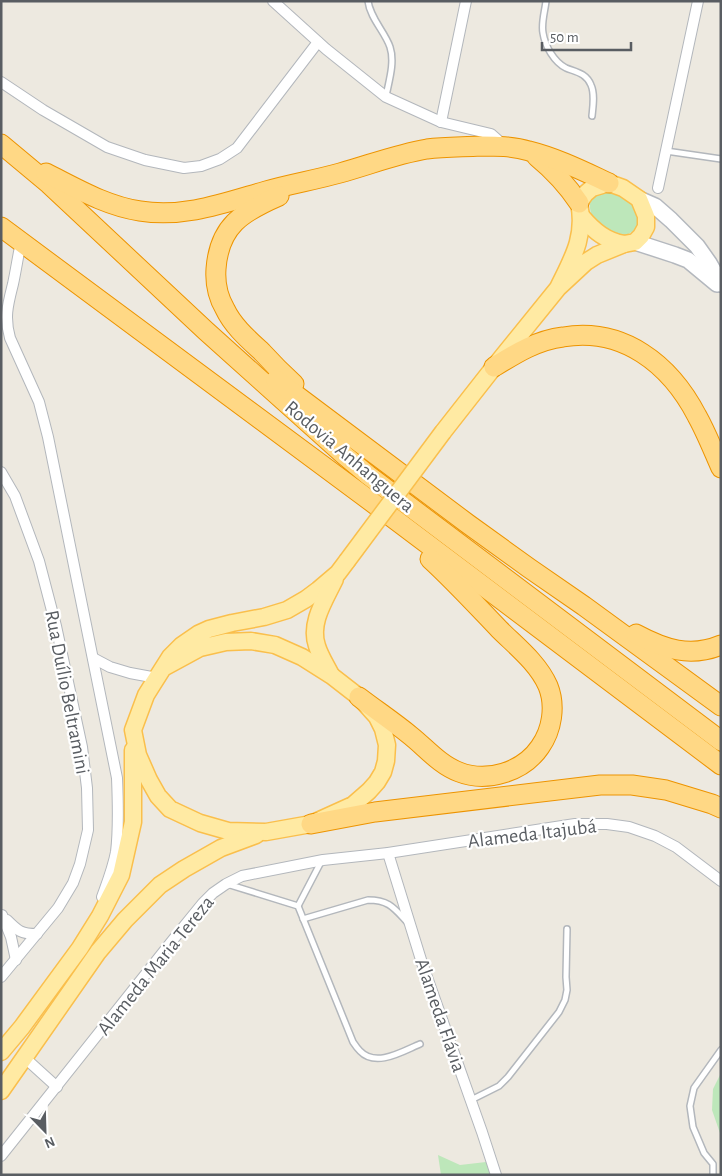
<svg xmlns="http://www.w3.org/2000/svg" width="722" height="1176" font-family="'Alegreya Sans',sans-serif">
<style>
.green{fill:#bde7ba}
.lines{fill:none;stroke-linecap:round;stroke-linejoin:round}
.lane-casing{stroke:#b3b7bc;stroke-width:8}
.street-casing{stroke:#b3b7bc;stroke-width:12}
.secondary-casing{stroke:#b4b8be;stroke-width:18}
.primary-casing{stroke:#fabf4c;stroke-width:19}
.highway-casing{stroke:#ed9400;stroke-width:21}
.lane{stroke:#fff;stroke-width:5}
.street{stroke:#fff;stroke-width:10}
.secondary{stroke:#fff;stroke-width:15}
.primary{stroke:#ffeaa3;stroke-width:16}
.highway{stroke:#ffd885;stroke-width:19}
.primary-bridge-casing{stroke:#fabf4c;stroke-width:19;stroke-linecap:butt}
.primary-bridge{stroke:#ffeaa3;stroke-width:16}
.labels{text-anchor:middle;stroke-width:4.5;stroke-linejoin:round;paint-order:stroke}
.street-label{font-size:20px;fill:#595d62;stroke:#fff}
</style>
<rect width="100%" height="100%" fill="#ede9e0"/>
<!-- green -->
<g class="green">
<path d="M 614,191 L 628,196 L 639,213 L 638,223 L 636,229 L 627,235 L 621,236 L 616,235 L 595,221 L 591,215 L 590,208 L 590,202 L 593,197 L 602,192 Z"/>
<path d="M 721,1073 L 721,1136 L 712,1110 L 713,1089 Z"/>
<path d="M 438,1155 L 460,1165 L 486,1162 L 498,1175 L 441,1175 Z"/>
</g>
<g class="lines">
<!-- lane casing -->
<g class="lane-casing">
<g id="lane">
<path d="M 368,1 C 370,18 385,32 390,47 C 395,62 389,81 386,96"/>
<path d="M 546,1 C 545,11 541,23 543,33 C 545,46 554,62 566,68 C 576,72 586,73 591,85 C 595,94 593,106 592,116"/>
<path d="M 666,151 L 721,159"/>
<path d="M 227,884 L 298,906 L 353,1042 C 355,1045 358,1049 360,1051 C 376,1068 403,1051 420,1044"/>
<path d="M 298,906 L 322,860"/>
<path d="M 303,919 L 368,900 C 389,900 394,908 407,922"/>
<path d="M 471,1100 L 499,1086 L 508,1077 L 559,1012 L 565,1000 L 567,990 L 566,977 L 567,929"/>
<path d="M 713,1175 L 713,1164 L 704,1153 L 693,1127 L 690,1106 L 694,1088 L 721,1050"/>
</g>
</g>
<!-- street casing -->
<g class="street-casing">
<g id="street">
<path d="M 273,1 L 326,49 L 386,97 L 441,122 L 491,134 L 500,142 L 502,146"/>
<path d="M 1,82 L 43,110 L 107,147 L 145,160 L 184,168 L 201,166 L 220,159 L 237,148 L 318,42"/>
<path d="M 441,122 L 466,1"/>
<path d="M 658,188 L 698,1"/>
<path d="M 21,242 C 18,256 16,270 13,284 C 8,304 4,317 10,338 L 39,402 L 48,437 L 117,778 C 118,802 119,828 116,852 C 113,868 107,883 102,897"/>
<path d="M 1,472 L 15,496 L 39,561 L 56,626 L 82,747 L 87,788 L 88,830 L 80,864 L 73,883 L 58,908 L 1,977"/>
<path d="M 93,658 L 110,667 L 130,673 L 157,678"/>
<path d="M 388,853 L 422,963 L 482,1132 L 496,1175"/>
<path d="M 2,915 L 11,937 L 16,960"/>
<path d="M 7,920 C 18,931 21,934 37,934"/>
<path d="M 25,1058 L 57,1087"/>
<path d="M 1,1156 L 172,941 L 203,903 L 213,893 L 226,884 L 242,876 L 323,860 L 388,853 L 575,824 L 607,824 L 629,827 L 655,836 L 676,847 L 721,881"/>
</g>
</g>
<!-- secondary casing -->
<g class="secondary-casing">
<g id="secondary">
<path d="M 639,199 L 655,206 L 671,220 L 697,246 L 709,263 L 721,284"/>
<path d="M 635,242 L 675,255 L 688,260 L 717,284"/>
</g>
</g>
<!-- primary casing -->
<g class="primary-casing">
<g id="primary">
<path d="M 582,217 C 594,231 606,241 624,244"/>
<path d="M 443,432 L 494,367 L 558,288 L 586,262 L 597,255 L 624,244 L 635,242 L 641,236 L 646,227 L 646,216 L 639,199 L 623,188 L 609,183 L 592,188 L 585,194 L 579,203 C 586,237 572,259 558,288"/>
<path d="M 165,667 L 200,648 L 226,642 L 251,641 L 275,645 L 302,657 L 332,676 L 359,697 L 377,717 L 383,729 L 387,745 L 386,761 L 383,772 L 377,782 L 369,791 L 353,805 L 311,824 L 266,832 L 228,831 L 200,823 L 170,809 L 158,796 L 149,780 L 138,755 L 133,730 L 146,695 L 151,687 L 170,657 L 182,645 L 198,634 L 209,629 L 232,623 L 264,617 L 287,610 L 306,599 L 318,590 L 338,573 L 347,561"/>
<path d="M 331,675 C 326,665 320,656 317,646 C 309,623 325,600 335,579"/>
<path d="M 1,1052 L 22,1027 L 80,948 L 100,916 L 121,875 L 133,822 L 133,750"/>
<path d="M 1,1091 L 98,952 L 125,920 L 160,885 L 184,869 L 221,848 L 256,835"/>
</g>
</g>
<!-- highway casing -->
<g class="highway-casing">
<g id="highway">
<path d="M 1,144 L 49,184 L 206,331 L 344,455 L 368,475 L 721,741"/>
<path d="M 537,157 C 554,171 567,185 579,203"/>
<path d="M 46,173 C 76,188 106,206 140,211 C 185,218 224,203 266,191 C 290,184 315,180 340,173 C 369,165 397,154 427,149 C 444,147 463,147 480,146 C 496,146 513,146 529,151 C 557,158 583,171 609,183"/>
<path d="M 279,196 C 242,212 219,226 216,269 C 215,283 218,297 225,309 C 233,326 248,339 262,352 C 272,363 283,374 294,384"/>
<path d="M 1,227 L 361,494 L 721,765"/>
<path d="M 494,367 C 515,354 537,340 563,337 C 623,327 670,364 697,416 C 706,432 713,450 721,468"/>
<path d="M 276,380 L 468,524 L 529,568 L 584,606 L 721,706"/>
<path d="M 636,634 C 664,649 690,658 721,645"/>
<path d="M 359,697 C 376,710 394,722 411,736 C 426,748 440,765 459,772 C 487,783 523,772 540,747 C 552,730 556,706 548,686 C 538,663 516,646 499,629 C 476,605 454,581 430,559"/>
<path d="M 311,824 L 375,812 L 600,785 L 632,785 L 666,790 L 712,804 L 721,808"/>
</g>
</g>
<!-- lane -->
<use href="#lane" class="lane"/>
<!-- street -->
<use href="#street" class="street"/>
<!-- secondary -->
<use href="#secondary" class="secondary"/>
<!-- primary -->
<use href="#primary" class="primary"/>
<!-- highway -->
<use href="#highway" class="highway"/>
<!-- primary-bridge casing -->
<g class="primary-bridge-casing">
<path id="primary-bridge" d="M 347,561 L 443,432"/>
</g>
<!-- primary-bridge -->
<use href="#primary-bridge" class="primary-bridge"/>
</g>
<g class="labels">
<!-- street labels -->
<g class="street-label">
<text transform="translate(350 456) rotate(40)" y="7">Rodovia Anhanguera</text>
<text transform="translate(68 692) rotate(79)" y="7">Rua Duílio Beltramini</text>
<text transform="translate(532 833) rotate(-7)" y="7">Alameda Itajubá</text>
<text transform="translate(155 965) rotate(-51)" y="7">Alameda Maria Tereza</text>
<text transform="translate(441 1015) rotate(71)" y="7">Alameda Flávia</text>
</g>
</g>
<!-- border -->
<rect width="722" height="1176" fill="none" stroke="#595d62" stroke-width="5"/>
<!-- north arrow -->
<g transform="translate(45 1131) rotate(157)" stroke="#ffffff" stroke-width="4" paint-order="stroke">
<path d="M0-4L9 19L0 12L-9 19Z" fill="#595d62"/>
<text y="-8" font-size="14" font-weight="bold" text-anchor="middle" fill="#595d62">N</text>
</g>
<!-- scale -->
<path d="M542 42v8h89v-8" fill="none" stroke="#595d62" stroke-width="2.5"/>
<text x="550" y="42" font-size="15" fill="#595d62" stroke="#ffffff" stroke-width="4" paint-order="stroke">50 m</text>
</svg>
